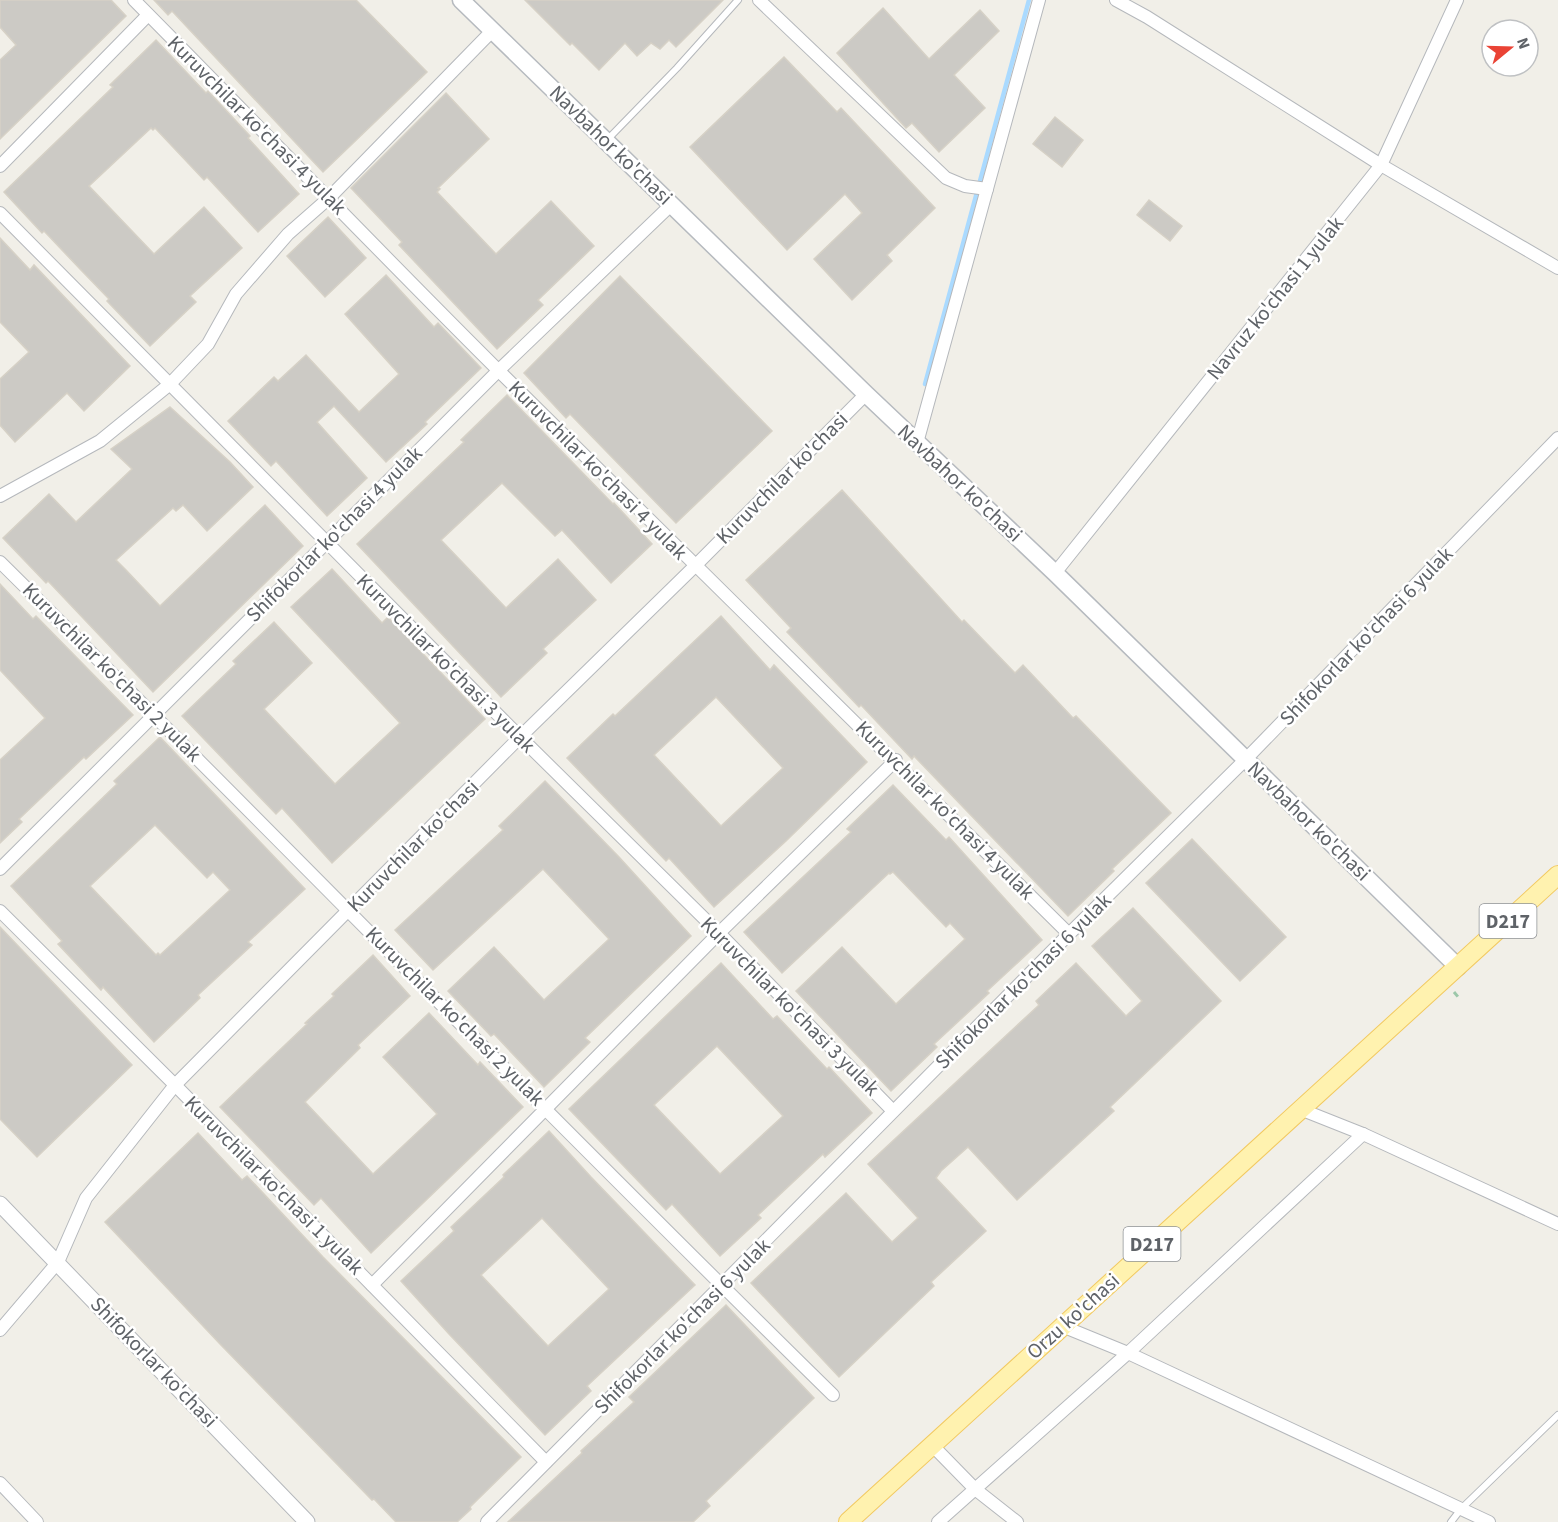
<svg xmlns="http://www.w3.org/2000/svg" width="1558" height="1522" font-family="'Source Sans 3',sans-serif">
<style>
.lines{fill:none;stroke-linecap:round;stroke-linejoin:round}
.stream{stroke:#aadaff;stroke-width:4.5}
.building{fill:#cccac5;stroke:#d6d1c6;stroke-width:1.5;fill-rule:evenodd}
.service-casing{stroke:#b5b8bc;stroke-width:8}
.minor-casing{stroke:#b5b8bc;stroke-width:14}
.tertiary-casing{stroke:#b5b8bc;stroke-width:17}
.secondary-casing{stroke:#b6babf;stroke-width:19}
.primary-casing{stroke:#f2c960;stroke-width:20}
.path{stroke:#9cc7a9;stroke-width:3;stroke-dasharray:6 3;stroke-linecap:butt}
.service{stroke:#fff;stroke-width:6}
.minor{stroke:#fff;stroke-width:12}
.tertiary{stroke:#fff;stroke-width:15}
.secondary{stroke:#fff;stroke-width:16}
.primary{stroke:#fff2af;stroke-width:18}
.labels{text-anchor:middle;stroke-width:5;stroke-linejoin:round;paint-order:stroke}
.shield{fill:#fff;stroke:#8f9295;stroke-width:1.5}
.shield-label{font-size:20px;font-weight:bold;fill:#5f6368}
.street-label{font-size:21px;fill:#5f6368;stroke:#fff}
</style>
<rect width="100%" height="100%" fill="#f1efe8"/>
<g class="lines">
<!-- stream -->
<path class="stream" d="M 925,384 L 1029,0"/>
</g>
<!-- building -->
<g class="building">
<path d="M 0,0 L 111,0 L 126,16 L 0,139 L 0,60 L 16,45 L 0,27 Z"/>
<path d="M 154,0 L 356,0 L 427,72 L 323,172 L 172,11 L 168,15 Z"/>
<path d="M 525,0 L 723,0 L 676,47 L 669,40 L 660,49 L 651,43 L 637,56 L 625,43 L 599,70 L 572,43 L 570,45 Z"/>
<path d="M 883,8 L 929,59 L 980,10 L 999,31 L 954,75 L 985,108 L 939,152 L 912,123 L 906,128 L 837,53 Z"/>
<path d="M 156,40 L 206,93 L 208,91 L 250,136 L 248,138 L 299,194 L 258,232 L 207,177 L 204,180 L 155,128 L 153,130 L 151,128 L 89,186 L 154,254 L 204,207 L 242,248 L 190,296 L 196,302 L 150,346 L 107,301 L 109,299 L 80,269 L 44,231 L 42,233 L 4,192 L 113,87 L 110,85 Z"/>
<path d="M 784,57 L 837,112 L 841,108 L 935,208 L 887,255 L 892,261 L 852,300 L 814,259 L 862,213 L 845,194 L 787,250 L 690,147 Z"/>
<path d="M 446,93 L 489,139 L 438,188 L 440,189 L 437,192 L 496,254 L 551,201 L 594,246 L 538,300 L 543,305 L 497,349 L 399,245 L 402,242 L 351,188 Z"/>
<path d="M 1055,117 L 1083,140 L 1062,167 L 1033,144 Z"/>
<path d="M 1149,200 L 1182,226 L 1170,241 L 1137,215 Z"/>
<path d="M 328,217 L 366,258 L 325,297 L 287,256 Z"/>
<path d="M 0,238 L 30,270 L 34,265 L 130,366 L 84,411 L 67,393 L 15,442 L 0,425 L 0,379 L 29,352 L 0,322 Z"/>
<path d="M 386,275 L 434,327 L 438,323 L 481,368 L 425,422 L 427,424 L 386,462 L 334,406 L 317,422 L 367,478 L 327,516 L 276,461 L 271,466 L 228,421 L 274,377 L 278,381 L 306,355 L 359,412 L 399,374 L 345,314 Z"/>
<path d="M 620,276 L 772,431 L 676,523 L 570,414 L 566,418 L 524,373 Z"/>
<path d="M 507,395 L 613,504 L 614,503 L 652,544 L 611,583 L 562,530 L 555,536 L 502,483 L 441,540 L 506,608 L 558,559 L 596,600 L 543,649 L 547,653 L 501,697 L 357,544 L 464,442 L 461,440 Z"/>
<path d="M 170,407 L 230,462 L 253,487 L 207,531 L 183,505 L 176,511 L 173,508 L 116,560 L 126,570 L 160,606 L 265,505 L 303,546 L 153,692 L 48,581 L 46,583 L 3,538 L 49,494 L 76,522 L 132,469 L 111,449 Z"/>
<path d="M 842,490 L 962,622 L 964,620 L 1015,673 L 1023,665 L 1073,718 L 1076,716 L 1171,813 L 1112,869 L 1114,871 L 1068,916 L 914,756 L 912,759 L 861,705 L 859,707 L 840,687 L 787,632 L 791,628 L 746,580 Z"/>
<path d="M 332,569 L 382,623 L 388,617 L 485,719 L 332,863 L 282,808 L 276,814 L 182,716 L 236,664 L 233,661 L 274,622 L 312,663 L 264,709 L 335,784 L 400,723 L 291,607 Z"/>
<path d="M 0,584 L 33,619 L 36,616 L 133,715 L 86,759 L 84,757 L 19,819 L 22,822 L 0,843 L 0,760 L 45,718 L 0,670 Z"/>
<path d="M 721,616 L 770,670 L 774,665 L 867,762 L 786,841 L 714,907 L 669,858 L 666,861 L 567,758 L 613,714 L 615,716 ZM 716,697 L 783,768 L 721,826 L 654,755 Z"/>
<path d="M 160,737 L 305,889 L 248,942 L 252,945 L 198,995 L 200,998 L 154,1042 L 103,987 L 101,990 L 58,944 L 62,941 L 11,886 L 117,784 L 114,781 ZM 155,825 L 207,878 L 213,872 L 230,890 L 160,955 L 158,953 L 156,955 L 90,886 Z"/>
<path d="M 545,781 L 619,857 L 691,936 L 585,1038 L 590,1042 L 544,1087 L 494,1034 L 491,1036 L 448,991 L 494,947 L 544,1000 L 609,939 L 543,869 L 433,970 L 395,930 L 503,830 L 499,826 Z"/>
<path d="M 893,785 L 946,840 L 949,837 L 1042,940 L 987,991 L 989,993 L 934,1044 L 937,1047 L 891,1091 L 796,991 L 842,947 L 896,1004 L 965,939 L 950,923 L 946,927 L 893,872 L 890,874 L 889,873 L 782,973 L 744,932 L 851,832 L 847,829 Z"/>
<path d="M 1192,839 L 1286,937 L 1240,981 L 1146,883 Z"/>
<path d="M 1133,908 L 1221,1001 L 1110,1107 L 1114,1111 L 1017,1200 L 968,1147 L 941,1171 L 936,1178 L 986,1231 L 931,1282 L 934,1286 L 839,1377 L 751,1283 L 846,1193 L 892,1242 L 918,1218 L 868,1164 L 1039,1005 L 1036,1001 L 1076,963 L 1126,1016 L 1142,1001 L 1092,946 Z"/>
<path d="M 0,927 L 132,1065 L 37,1157 L 0,1119 Z"/>
<path d="M 373,955 L 410,996 L 358,1045 L 360,1048 L 305,1102 L 373,1174 L 437,1114 L 383,1057 L 429,1013 L 478,1065 L 480,1062 L 523,1107 L 371,1253 L 321,1198 L 314,1205 L 220,1107 L 307,1024 L 305,1023 L 334,996 L 332,994 Z"/>
<path d="M 721,963 L 773,1019 L 777,1016 L 827,1069 L 829,1067 L 872,1113 L 825,1157 L 823,1154 L 758,1215 L 761,1218 L 720,1256 L 672,1204 L 666,1210 L 569,1109 ZM 717,1046 L 783,1116 L 720,1174 L 654,1105 Z"/>
<path d="M 549,1131 L 591,1177 L 695,1285 L 587,1386 L 591,1391 L 545,1435 L 449,1334 L 401,1281 L 454,1231 L 451,1227 L 504,1177 L 503,1175 ZM 542,1218 L 609,1289 L 548,1346 L 481,1275 Z"/>
<path d="M 198,1133 L 242,1180 L 247,1176 L 323,1257 L 521,1457 L 470,1507 L 471,1509 L 457,1522 L 396,1522 L 374,1499 L 372,1500 L 220,1344 L 105,1222 Z"/>
<path d="M 726,1305 L 814,1398 L 706,1501 L 710,1506 L 693,1522 L 508,1522 L 582,1453 L 581,1451 L 634,1402 L 629,1397 Z"/>
</g>
<g class="lines">
<!-- service casing -->
<g class="service-casing">
<g id="service">
<path d="M 607,140 L 677,68 L 738,0"/>
<path d="M 1451,1522 L 1461,1509 L 1558,1415"/>
</g>
</g>
<!-- minor casing -->
<g class="minor-casing">
<g id="minor">
<path d="M 134,0 C 257,124 378,251 502,374 C 690,562 881,746 1069,934"/>
<path d="M 759,0 L 946,178 L 965,186 L 987,189"/>
<path d="M 1116,0 L 1147,17 L 1381,165 L 1558,268"/>
<path d="M 0,166 L 148,15"/>
<path d="M 0,213 L 520,737 L 719,933 L 893,1111"/>
<path d="M 917,443 L 1039,0"/>
<path d="M 0,496 L 100,441 L 170,384 L 208,344 L 236,294 L 288,234 L 329,198 L 493,30"/>
<path d="M 0,562 C 279,838 552,1120 833,1395"/>
<path d="M 1055,573 L 1381,165 L 1457,0"/>
<path d="M 0,869 L 498,371 L 672,204"/>
<path d="M 0,911 L 175,1085 L 546,1462"/>
<path d="M 1300,1109 L 1363,1134 L 1558,1224"/>
<path d="M 372,1285 L 719,933 L 896,760"/>
<path d="M 1062,1326 L 1128,1353 L 1489,1522"/>
<path d="M 0,1330 L 58,1262 L 86,1198 L 175,1085 L 520,737 L 695,566 L 866,394"/>
<path d="M 932,1445 L 975,1489 L 1017,1522"/>
<path d="M 0,1483 L 37,1522"/>
<path d="M 487,1522 L 1069,934 L 1246,759 L 1558,438"/>
<path d="M 938,1522 L 1128,1353 L 1363,1134"/>
</g>
</g>
<!-- tertiary casing -->
<g class="tertiary-casing">
<path id="tertiary" d="M 0,1204 L 307,1522"/>
</g>
<!-- secondary casing -->
<g class="secondary-casing">
<path id="secondary" d="M 461,0 L 866,394 L 1055,573 L 1458,967"/>
</g>
<!-- primary casing -->
<g class="primary-casing">
<path id="primary" d="M 848,1522 L 1558,875"/>
</g>
<!-- path -->
<path class="path" d="M 1454,992 L 1459,998"/>
<!-- service -->
<use href="#service" class="service"/>
<!-- minor -->
<use href="#minor" class="minor"/>
<!-- tertiary -->
<use href="#tertiary" class="tertiary"/>
<!-- secondary -->
<use href="#secondary" class="secondary"/>
<!-- primary -->
<use href="#primary" class="primary"/>
</g>
<g class="labels">
<!-- shield labels -->
<g class="shield">
<rect x="1479.5" y="904" width="57" height="34" rx="4.5"/>
<rect x="1123.5" y="1227" width="57" height="34" rx="4.5"/>
</g>
<g class="shield-label">
<text x="1508" y="928">D217</text>
<text x="1152" y="1251">D217</text>
</g>
<!-- street labels -->
<g class="street-label">
<text transform="translate(257 125) rotate(45)" y="7">Kuruvchilar ko'chasi 4 yulak</text>
<text transform="translate(611 145) rotate(44)" y="7">Navbahor ko'chasi</text>
<text transform="translate(1275 298) rotate(-51)" y="7">Navruz ko'chasi 1 yulak</text>
<text transform="translate(598 470) rotate(45)" y="7">Kuruvchilar ko'chasi 4 yulak</text>
<text transform="translate(782 478) rotate(-45)" y="7">Kuruvchilar ko'chasi</text>
<text transform="translate(960 483) rotate(43)" y="7">Navbahor ko'chasi</text>
<text transform="translate(334 534) rotate(-45)" y="7">Shifokorlar ko'chasi 4 yulak</text>
<text transform="translate(1366 636) rotate(-46)" y="7">Shifokorlar ko'chasi 6 yulak</text>
<text transform="translate(446 663) rotate(45)" y="7">Kuruvchilar ko'chasi 3 yulak</text>
<text transform="translate(112 672) rotate(45)" y="7">Kuruvchilar ko'chasi 2 yulak</text>
<text transform="translate(945 810) rotate(45)" y="7">Kuruvchilar ko'chasi 4 yulak</text>
<text transform="translate(1309 821) rotate(44)" y="7">Navbahor ko'chasi</text>
<text transform="translate(413 846) rotate(-45)" y="7">Kuruvchilar ko'chasi</text>
<text transform="translate(1023 981) rotate(-45)" y="7">Shifokorlar ko'chasi 6 yulak</text>
<text transform="translate(790 1006) rotate(45)" y="7">Kuruvchilar ko'chasi 3 yulak</text>
<text transform="translate(455 1016) rotate(45)" y="7">Kuruvchilar ko'chasi 2 yulak</text>
<text transform="translate(274 1185) rotate(45)" y="7">Kuruvchilar ko'chasi 1 yulak</text>
<text transform="translate(1073 1316) rotate(-42)" y="7">Orzu ko'chasi</text>
<text transform="translate(682 1326) rotate(-45)" y="7">Shifokorlar ko'chasi 6 yulak</text>
<text transform="translate(154 1362) rotate(46)" y="7">Shifokorlar ko'chasi</text>
</g>
</g>
<!-- north arrow -->
<g transform="translate(1510 48) rotate(71)"><circle r="28" fill="#ffffff" stroke="#bfc1c3" stroke-width="1.5"/>
<path d="M0-4.5L10 22L0 15L-10 22Z" fill="#ea4335"/>
<text y="-9" font-size="16" font-weight="bold" text-anchor="middle" fill="#5f6368">N</text>
</g>
</svg>
